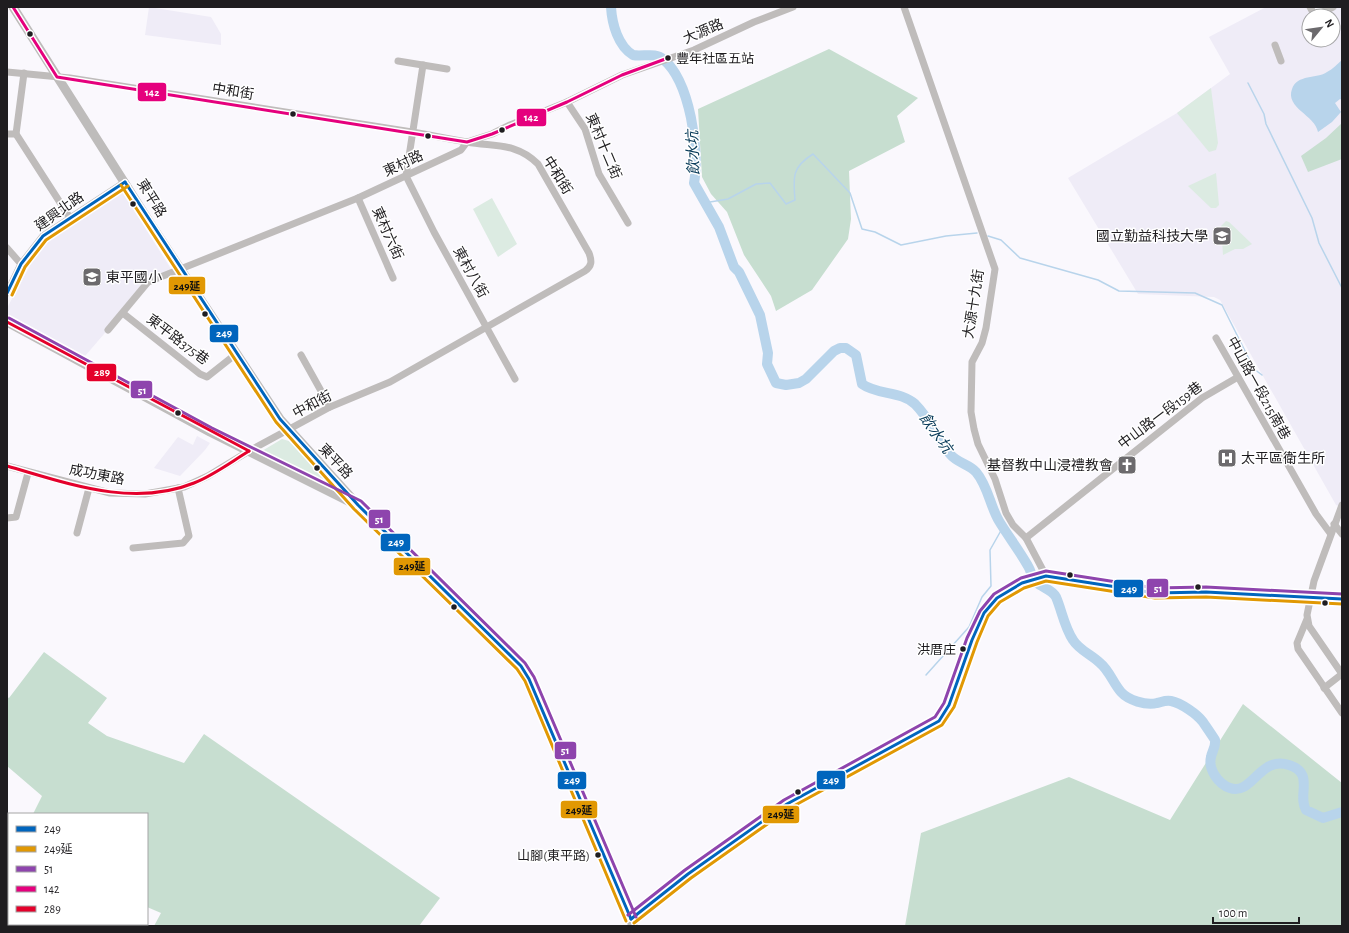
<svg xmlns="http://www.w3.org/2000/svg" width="1349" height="933" font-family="'Alegreya Sans','Noto Sans TC',sans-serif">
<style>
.built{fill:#efecf7}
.green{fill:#dcebe2}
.forest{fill:#c7ded0}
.water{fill:#b8d4eb}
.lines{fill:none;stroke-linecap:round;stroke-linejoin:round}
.stream{stroke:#b8d4eb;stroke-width:1.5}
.river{stroke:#b8d4eb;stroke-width:10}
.street{stroke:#bfbcbb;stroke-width:7}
.secondary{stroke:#bebcbb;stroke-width:9}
.bus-1-casing{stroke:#fff;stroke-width:6}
.bus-2-casing{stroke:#fff;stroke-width:6}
.bus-3-casing{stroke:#fff;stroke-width:6}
.bus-4-casing{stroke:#fff;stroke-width:6}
.bus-5-casing{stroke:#fff;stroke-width:6}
.bus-1{stroke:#0065bd;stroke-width:3}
.bus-2{stroke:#e19803;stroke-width:3}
.bus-3{stroke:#8e44ad;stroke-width:3}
.bus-4{stroke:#e5007d;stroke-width:3}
.bus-5{stroke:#e4002b;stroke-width:3}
.bus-dot{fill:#1f1d20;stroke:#fff;stroke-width:1.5}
.labels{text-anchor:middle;stroke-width:3;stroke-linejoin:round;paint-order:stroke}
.bus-label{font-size:13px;fill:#1f1d20;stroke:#fff;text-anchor:end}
.street-label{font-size:14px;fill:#1f1d20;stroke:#fff}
.poi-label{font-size:14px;fill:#1f1d20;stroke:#fff;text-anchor:end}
.water-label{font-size:15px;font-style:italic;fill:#0b3d5b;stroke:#fff}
.line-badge{stroke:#fff;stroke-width:1.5}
.badge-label{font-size:11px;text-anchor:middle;font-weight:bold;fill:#fff}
.pale-badge-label{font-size:11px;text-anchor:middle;font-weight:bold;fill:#111}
</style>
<rect width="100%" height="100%" fill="#faf8fd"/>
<!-- built -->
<g class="built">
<path d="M 149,7 L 211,17 L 221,34 L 221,45 L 145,35 Z"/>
<path d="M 1266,7 L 1308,7 L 1313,16 L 1309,16 L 1309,40 L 1333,40 L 1333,16 L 1321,16 L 1338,7 L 1342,7 L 1342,508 L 1336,505 L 1220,300 L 1214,297 L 1138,294 L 1068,178 L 1177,113 L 1230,74 L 1209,37 Z"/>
<path d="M 121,190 L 173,272 L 148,283 L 85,356 L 7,314 L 7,308 L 33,260 L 46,243 Z"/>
<path d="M 197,436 L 210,443 L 205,450 L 180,476 L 154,468 L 178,437 L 193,445 Z"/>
</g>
<!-- green -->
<g class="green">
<path d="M 1211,88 L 1218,143 L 1216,150 L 1209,152 L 1177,113 Z"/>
<path d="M 1216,173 L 1219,205 L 1216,208 L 1211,208 L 1188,186 Z"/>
<path d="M 492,198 L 517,244 L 498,257 L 473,209 Z"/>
<path d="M 1226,221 L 1229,222 L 1252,244 L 1243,249 L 1235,249 L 1223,255 L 1221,226 Z"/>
<path d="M 282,439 L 289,441 L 326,480 L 326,484 L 262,451 Z"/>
</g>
<!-- forest -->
<g class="forest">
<path d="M 829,49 L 918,98 L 897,116 L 905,142 L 849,171 L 851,219 L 848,239 L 812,290 L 776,311 L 771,296 L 744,255 L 727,212 L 711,194 L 702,177 L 698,109 Z"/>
<path d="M 1342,123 L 1342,159 L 1308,172 L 1301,156 L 1326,138 Z"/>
<path d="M 44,652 L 107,698 L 88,723 L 107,736 L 184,763 L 204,734 L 440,898 L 419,926 L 154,926 L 161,913 L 147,907 L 147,814 L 33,814 L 42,796 L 7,766 L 7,697 L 9,698 Z"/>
<path d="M 1243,704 L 1342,783 L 1342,926 L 905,926 L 921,833 L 1069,777 L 1170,820 Z"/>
</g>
<!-- water -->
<path class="water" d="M 1342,60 L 1342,100 L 1340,99 L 1335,103 L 1341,112 L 1332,122 L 1318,132 C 1315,115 1285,108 1292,89 C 1297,74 1317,79 1327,72 C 1333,69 1337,64 1342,60 Z"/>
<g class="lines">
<!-- stream -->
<g class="stream">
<path d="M 1248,83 L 1264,114 L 1266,124 L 1312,218 L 1319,243 L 1342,288"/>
<path d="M 704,203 L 728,199 L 756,184 L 770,183 L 786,204 L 795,200 C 793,177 792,167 813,154 L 850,193 L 862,229 L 875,232 L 901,245 L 946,236 L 977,233"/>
<path d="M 988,236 L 1001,240 L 1020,258 L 1098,280 L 1119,291 L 1195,293 L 1222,305 L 1254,369 L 1262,375"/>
<path d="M 926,675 L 969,627 L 982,597 L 991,586 L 990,550 L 1003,527"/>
</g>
<!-- river -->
<path class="river" d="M 611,7 C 612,24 618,46 633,55 C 642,57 656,52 663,59 C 690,81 700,151 694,183 L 719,227 L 734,267 L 739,272 L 760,315 L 768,353 L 767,364 L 776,383 L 786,385 L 799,383 L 806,379 L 834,351 L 840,348 L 846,348 L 856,355 L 862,384 C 877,395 901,391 915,404 C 930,419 937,437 950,454 C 957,463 969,464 976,472 C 988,486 990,506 999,521 C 1008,536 1019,550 1028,566 C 1031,571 1032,578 1036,582 C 1042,588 1052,589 1056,597 C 1062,611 1064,626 1073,640 C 1079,650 1092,655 1100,663 C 1109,670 1113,683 1121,692 C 1128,700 1146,706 1157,703 C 1162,702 1165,700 1171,701 C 1181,703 1197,714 1203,722 C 1205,725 1214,738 1215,740 C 1216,747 1212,751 1211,757 C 1208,769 1218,784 1230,788 C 1252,796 1260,755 1289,765 C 1315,773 1297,795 1306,810 L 1323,818 L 1342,812"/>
<!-- street -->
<g class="street">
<path d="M 904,7 L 995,269 L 986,328 L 982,343 L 972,362 L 971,412 L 974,429 L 978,444 L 995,479 L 1006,513 L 1013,525 L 1026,538 L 1046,576"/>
<path d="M 1310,7 L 1315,16 L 1333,7"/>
<path d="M 1275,45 L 1281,61"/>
<path d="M 398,61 L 447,69"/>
<path d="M 423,65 L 406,176 L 434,232 L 515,379"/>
<path d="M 7,72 L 70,78 L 412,132 C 430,135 448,139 467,142 C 494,147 516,142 538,164 L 589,253 C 592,261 592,266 585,271 L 390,382 L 330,407 L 249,451 L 208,476 L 184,487 L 145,494 L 110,493 L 7,466"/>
<path d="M 24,73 L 16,134 L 70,218"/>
<path d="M 567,102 L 585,129 L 599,174 L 628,223"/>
<path d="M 7,134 L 16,134"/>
<path d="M 358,198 L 393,278"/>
<path d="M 7,248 L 21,264"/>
<path d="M 7,293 L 21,264 L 43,236 L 125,182"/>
<path d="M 124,314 L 200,374 L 207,377 L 236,354"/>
<path d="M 108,330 L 148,282 L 358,198 L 461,150 L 467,142 L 492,134 L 510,125 L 567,102 L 622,75 L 694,50 L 754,22 L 793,7"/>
<path d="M 1216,338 L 1316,514 L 1330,533"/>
<path d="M 301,355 L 330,407"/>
<path d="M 1342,505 L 1314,581 L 1307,615 L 1309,626 L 1342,674"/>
<path d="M 7,518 L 16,517 L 28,473"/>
<path d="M 1334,524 L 1342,534"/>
<path d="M 77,533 L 89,488"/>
<path d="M 1026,538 L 1202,398 L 1238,377"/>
<path d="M 133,548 L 183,543 L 189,536 L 178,488"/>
<path d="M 1307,619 L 1297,643 L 1298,649 L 1342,713"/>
<path d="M 1324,688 L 1342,674"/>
<path d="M 7,846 L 9,848"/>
<path d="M 98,924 L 100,926"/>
</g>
<!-- secondary -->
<g class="secondary">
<path d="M 13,7 L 152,226 L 280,419 L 358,505 L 521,666 L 529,679 L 633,926"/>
<path d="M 7,322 L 210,432 L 354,504"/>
<path d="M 631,919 L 688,874 L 787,804 L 939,721 L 949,705 L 972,640 L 984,613 L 997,598 L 1022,583 L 1046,576 L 1155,593 L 1206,592 L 1342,599"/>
</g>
<!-- bus-1 casing -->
<g class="bus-1-casing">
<g id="bus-1">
<path d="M 125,182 L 280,419 L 358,505 L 521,666 L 529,679 L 631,919"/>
<path d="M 7,293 L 21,264 L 43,236 L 125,182"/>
<path d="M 631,919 L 688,874 L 787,804 L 939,721 L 949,705 L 972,640 L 984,613 L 997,598 L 1022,583 L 1046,576 L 1155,593 L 1206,592 L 1342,599"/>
</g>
</g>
<!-- bus-2 casing -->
<g class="bus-2-casing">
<g id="bus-2">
<path d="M 121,185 L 276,422 L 354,509 L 517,669 L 525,681 L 626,921"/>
<path d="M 12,295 L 25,267 L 46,240 L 128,186"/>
<path d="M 634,923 L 691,878 L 790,808 L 942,725 L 954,707 L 977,642 L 988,616 L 1000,602 L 1024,588 L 1046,581 L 1155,598 L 1206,597 L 1342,604"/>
</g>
</g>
<!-- bus-3 casing -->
<g class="bus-3-casing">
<g id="bus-3">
<path d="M 9,318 L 212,428 L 361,501 L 525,663 L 534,677 L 636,917"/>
<path d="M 628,915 L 685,870 L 784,800 L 935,717 L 944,703 L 967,638 L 980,611 L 994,594 L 1021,578 L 1046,571 L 1155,588 L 1206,587 L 1342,594"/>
</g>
</g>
<!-- bus-4 casing -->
<g class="bus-4-casing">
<path id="bus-4" d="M 13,7 L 57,77 L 467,142 L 492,134 L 567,102 L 622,75 L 668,58"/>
</g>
<!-- bus-5 casing -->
<g class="bus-5-casing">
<g id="bus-5">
<path d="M 7,322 L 249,451"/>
<path d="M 7,466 C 67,483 132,508 194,483 C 214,475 231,462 249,451"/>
</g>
</g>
<!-- bus-1 -->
<use href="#bus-1" class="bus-1"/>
<!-- bus-2 -->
<use href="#bus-2" class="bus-2"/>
<!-- bus-3 -->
<use href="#bus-3" class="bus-3"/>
<!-- bus-4 -->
<use href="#bus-4" class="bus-4"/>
<!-- bus-5 -->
<use href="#bus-5" class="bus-5"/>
</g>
<!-- icons -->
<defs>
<g id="university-square" transform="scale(1)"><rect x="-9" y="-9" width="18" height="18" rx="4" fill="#6c6a6d" stroke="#fff"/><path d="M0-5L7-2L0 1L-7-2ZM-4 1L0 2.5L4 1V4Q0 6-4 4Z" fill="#fff"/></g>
<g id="school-square" transform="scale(1)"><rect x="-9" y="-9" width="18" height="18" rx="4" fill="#6c6a6d" stroke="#fff"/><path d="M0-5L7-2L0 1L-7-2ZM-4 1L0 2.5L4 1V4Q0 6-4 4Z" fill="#fff"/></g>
<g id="hospital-square" transform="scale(1)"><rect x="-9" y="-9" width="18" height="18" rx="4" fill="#6c6a6d" stroke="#fff"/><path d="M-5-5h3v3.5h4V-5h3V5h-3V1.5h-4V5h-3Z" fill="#fff"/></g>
<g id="church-square" transform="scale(1)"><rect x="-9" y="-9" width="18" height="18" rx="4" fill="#6c6a6d" stroke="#fff"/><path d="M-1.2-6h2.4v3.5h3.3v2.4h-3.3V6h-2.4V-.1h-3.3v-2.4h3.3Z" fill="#fff"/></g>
</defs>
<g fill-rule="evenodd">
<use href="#university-square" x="1222" y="236"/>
<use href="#school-square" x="92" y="277"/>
<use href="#hospital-square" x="1227" y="458"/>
<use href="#church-square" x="1127" y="465"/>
</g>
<!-- markers -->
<g class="bus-dot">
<circle cx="30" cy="34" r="3.5"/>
<circle cx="668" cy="58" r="3.5"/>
<circle cx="293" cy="114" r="3.5"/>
<circle cx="502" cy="130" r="3.5"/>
<circle cx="428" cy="136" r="3.5"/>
<circle cx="133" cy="204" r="3.5"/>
<circle cx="205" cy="314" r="3.5"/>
<circle cx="178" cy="413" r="3.5"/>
<circle cx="317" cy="468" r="3.5"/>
<circle cx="1070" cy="575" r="3.5"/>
<circle cx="1198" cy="587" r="3.5"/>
<circle cx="1325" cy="603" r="3.5"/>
<circle cx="454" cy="607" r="3.5"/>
<circle cx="963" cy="649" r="3.5"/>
<circle cx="798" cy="792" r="3.5"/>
<circle cx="598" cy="855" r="3.5"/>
</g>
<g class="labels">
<!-- bus labels -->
<g class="bus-label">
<text x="676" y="63" text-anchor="start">豐年社區五站</text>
<text x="956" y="654">洪厝庄</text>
<text x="590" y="860">山腳(東平路)</text>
</g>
<!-- street labels -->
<g class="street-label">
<text transform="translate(703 31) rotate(-23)" y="5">大源路</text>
<text transform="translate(233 91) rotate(9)" y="5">中和街</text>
<text transform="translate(604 146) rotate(67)" y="5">東村十二街</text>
<text transform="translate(403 163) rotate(-25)" y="5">東村路</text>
<text transform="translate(558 175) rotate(58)" y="5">中和街</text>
<text transform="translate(152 198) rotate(58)" y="5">東平路</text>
<text transform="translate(59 211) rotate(-35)" y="5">建興北路</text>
<text transform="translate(388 233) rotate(66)" y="5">東村六街</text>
<text transform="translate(471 272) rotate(61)" y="5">東村八街</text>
<text transform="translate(973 304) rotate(-81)" y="5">大源十九街</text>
<text transform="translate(178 339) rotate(37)" y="5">東平路375巷</text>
<text transform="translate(1259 388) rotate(61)" y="5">中山路一段215南巷</text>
<text transform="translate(312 404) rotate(-28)" y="5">中和街</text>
<text transform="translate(1160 415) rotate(-37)" y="5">中山路一段159巷</text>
<text transform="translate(336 461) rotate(47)" y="5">東平路</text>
<text transform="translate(97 474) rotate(11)" y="5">成功東路</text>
</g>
<!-- poi labels -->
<g class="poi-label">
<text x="1208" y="241">國立勤益科技大學</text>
<text x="106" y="282" text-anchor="start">東平國小</text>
<text x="1241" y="463" text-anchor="start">太平區衛生所</text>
<text x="1113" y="470">基督教中山浸禮教會</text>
</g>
<!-- water labels -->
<g class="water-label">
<text transform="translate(693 153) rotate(-92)" y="5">飲水坑</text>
<text transform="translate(936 433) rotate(55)" y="5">飲水坑</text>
</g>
</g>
<g class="line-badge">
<rect x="137" y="82" width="30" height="20" rx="4" fill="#e5007d"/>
<rect x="516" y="108" width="31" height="19" rx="4" fill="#e5007d"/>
<rect x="168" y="276" width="38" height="19" rx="4" fill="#e19803"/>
<rect x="209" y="324" width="30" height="19" rx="4" fill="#0065bd"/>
<rect x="86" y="363" width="31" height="19" rx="4" fill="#e4002b"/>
<rect x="130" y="380" width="23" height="19" rx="4" fill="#8e44ad"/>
<rect x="368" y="509" width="23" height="20" rx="4" fill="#8e44ad"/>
<rect x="380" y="533" width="31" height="19" rx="4" fill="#0065bd"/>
<rect x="393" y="557" width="38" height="19" rx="4" fill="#e19803"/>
<rect x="1146" y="578" width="23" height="20" rx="4" fill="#8e44ad"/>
<rect x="1113" y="579" width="31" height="19" rx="4" fill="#0065bd"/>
<rect x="554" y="741" width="23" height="19" rx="4" fill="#8e44ad"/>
<rect x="816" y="770" width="30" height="20" rx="4" fill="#0065bd"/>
<rect x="557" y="771" width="30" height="19" rx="4" fill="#0065bd"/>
<rect x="560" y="800" width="38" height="19" rx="4" fill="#e19803"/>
<rect x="762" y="805" width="38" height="19" rx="4" fill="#e19803"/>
</g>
<g class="badge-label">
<text x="152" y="96">142</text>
<text x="531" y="121">142</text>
<text x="224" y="337">249</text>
<text x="102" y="376">289</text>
<text x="142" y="394">51</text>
<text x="379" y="523">51</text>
<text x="396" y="546">249</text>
<text x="1158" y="592">51</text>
<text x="1129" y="593">249</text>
<text x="565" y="754">51</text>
<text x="831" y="784">249</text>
<text x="572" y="784">249</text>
</g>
<g class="pale-badge-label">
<text x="187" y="290">249延</text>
<text x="412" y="570">249延</text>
<text x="579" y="814">249延</text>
<text x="781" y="818">249延</text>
</g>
<!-- border -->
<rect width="1349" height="933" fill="none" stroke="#1f1d20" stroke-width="16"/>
<!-- legend -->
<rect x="8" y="813" width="140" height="112" fill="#ffffff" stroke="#a5a5a6"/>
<rect x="16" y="826" width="20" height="6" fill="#0065bd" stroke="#a5a5a6"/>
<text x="44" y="833" font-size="12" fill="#1f1d20">249</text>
<rect x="16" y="846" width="20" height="6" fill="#e19803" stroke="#a5a5a6"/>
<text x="44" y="853" font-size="12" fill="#1f1d20">249延</text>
<rect x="16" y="866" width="20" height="6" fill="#8e44ad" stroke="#a5a5a6"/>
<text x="44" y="873" font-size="12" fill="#1f1d20">51</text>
<rect x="16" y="886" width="20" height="6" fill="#e5007d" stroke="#a5a5a6"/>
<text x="44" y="893" font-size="12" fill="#1f1d20">142</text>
<rect x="16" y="906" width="20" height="6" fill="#e4002b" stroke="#a5a5a6"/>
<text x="44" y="913" font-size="12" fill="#1f1d20">289</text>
<!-- north arrow -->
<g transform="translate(1321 28) rotate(61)"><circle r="19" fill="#ffffff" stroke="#a5a5a6"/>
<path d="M0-3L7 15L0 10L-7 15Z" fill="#6c6a6d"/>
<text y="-6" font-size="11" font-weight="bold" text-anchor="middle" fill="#1f1d20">N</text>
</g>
<!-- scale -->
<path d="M1213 917v6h86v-6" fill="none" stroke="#1f1d20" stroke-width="2"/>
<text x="1219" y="917" font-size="12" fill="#1f1d20" stroke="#ffffff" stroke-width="3" paint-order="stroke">100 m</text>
</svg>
